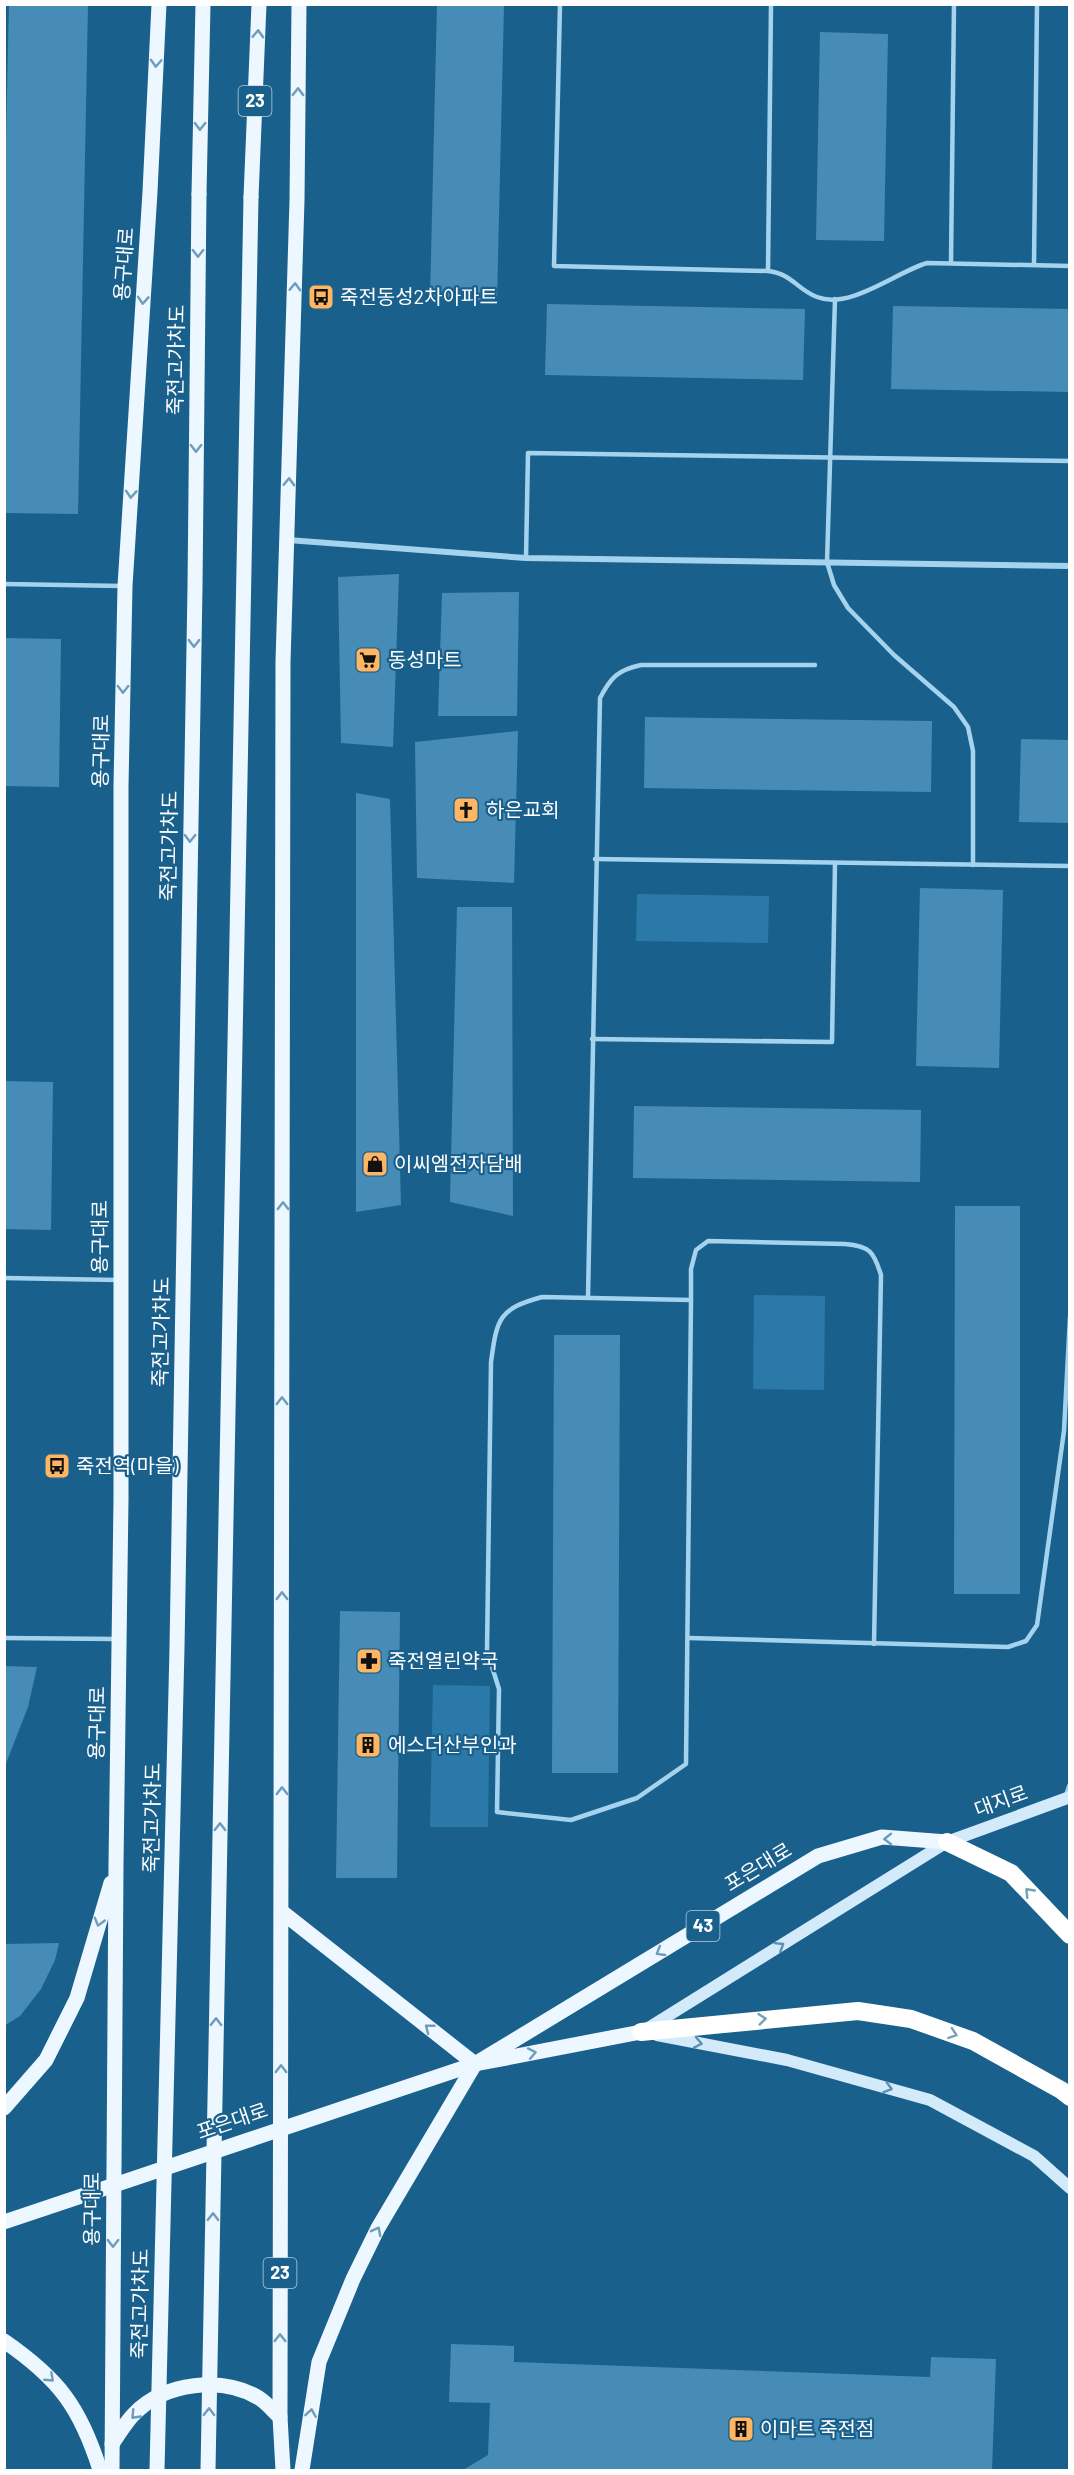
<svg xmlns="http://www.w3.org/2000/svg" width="1074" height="2475" font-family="Barlow,'Noto Sans KR',sans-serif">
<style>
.green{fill:#2a79a8}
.building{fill:#478cb6}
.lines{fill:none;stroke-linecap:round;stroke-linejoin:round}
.lane{stroke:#a5d3ee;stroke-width:4.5}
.street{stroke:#a5d3ee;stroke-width:6}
.secondary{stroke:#d2eafa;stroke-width:12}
.primary{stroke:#ecf7ff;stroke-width:15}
.highway{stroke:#fff;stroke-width:18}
.primary-bridge{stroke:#ecf7ff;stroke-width:15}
.oneway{stroke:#6e9cba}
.oneway2{stroke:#76a0ba}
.oneway3{stroke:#5a90b2}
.labels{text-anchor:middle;stroke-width:4.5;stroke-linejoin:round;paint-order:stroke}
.shield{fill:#1a608c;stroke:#bacfdc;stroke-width:1.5}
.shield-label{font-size:18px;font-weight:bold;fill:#fff}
.street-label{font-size:20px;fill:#fff;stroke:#1a608c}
.poi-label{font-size:20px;fill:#fff;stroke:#1a608c;text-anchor:start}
</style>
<rect width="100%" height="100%" fill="#1a608c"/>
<!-- green -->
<g class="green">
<path d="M 637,894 L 769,896 L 768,943 L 636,941 Z"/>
<path d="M 754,1295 L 825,1296 L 824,1390 L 753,1389 Z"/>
<path d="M 433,1685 L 490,1686 L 488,1827 L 430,1827 Z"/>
</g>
<!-- building -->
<g class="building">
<path d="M 9,4 L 88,4 L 78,514 L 4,513 L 4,223 Z"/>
<path d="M 437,4 L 504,4 L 497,301 L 430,299 Z"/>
<path d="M 820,32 L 888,34 L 884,241 L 816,240 Z"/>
<path d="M 547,304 L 805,309 L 803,380 L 545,375 Z"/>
<path d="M 893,306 L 1070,309 L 1070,392 L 891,389 Z"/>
<path d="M 399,574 L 393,747 L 341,743 L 338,577 Z"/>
<path d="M 519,592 L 517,716 L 438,716 L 442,593 Z"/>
<path d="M 4,638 L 61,639 L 59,787 L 4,786 Z"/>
<path d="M 645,717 L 932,721 L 931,792 L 644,788 Z"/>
<path d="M 518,731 L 514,883 L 417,878 L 415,742 Z"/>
<path d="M 1021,739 L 1070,740 L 1070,823 L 1019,822 Z"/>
<path d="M 356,793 L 390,799 L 401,1205 L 356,1212 Z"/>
<path d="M 920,888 L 1003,890 L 999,1068 L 916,1066 Z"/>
<path d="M 457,907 L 512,907 L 513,1216 L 450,1202 Z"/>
<path d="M 4,1081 L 53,1082 L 51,1230 L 4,1229 Z"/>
<path d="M 634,1106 L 921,1110 L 920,1182 L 633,1178 Z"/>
<path d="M 955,1206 L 1020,1206 L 1020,1594 L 954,1594 Z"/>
<path d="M 554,1335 L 620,1335 L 618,1773 L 552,1773 Z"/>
<path d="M 340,1611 L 400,1612 L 397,1878 L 336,1878 Z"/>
<path d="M 4,1666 L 37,1667 L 28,1707 L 5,1766 Z"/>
<path d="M 59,1943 L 55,1960 L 41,1989 L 20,2016 L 4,2026 L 4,1944 Z"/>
<path d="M 451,2344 L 514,2346 L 514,2362 L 930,2377 L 931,2357 L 996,2359 L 992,2470 L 463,2470 L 488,2455 L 490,2403 L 449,2402 Z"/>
</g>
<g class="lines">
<!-- lane -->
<g class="lane">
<path d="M 560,4 L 554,266 L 768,271 C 793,274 796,289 817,297 C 850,310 896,272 927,263 L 1070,266"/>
<path d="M 951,262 L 954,4"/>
<path d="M 1034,264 L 1037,4"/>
<path d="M 768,271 L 771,4"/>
<path d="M 835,299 L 827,562 L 834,585 L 848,608 L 894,655 L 954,707 L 968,727 L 973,751 L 973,865"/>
<path d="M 526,558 L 528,453 L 1070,461"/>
<path d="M 4,584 L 123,586"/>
<path d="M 595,859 L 1070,866"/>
<path d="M 592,1039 L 832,1042 L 835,863"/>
<path d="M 4,1278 L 118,1280"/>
<path d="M 588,1297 L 600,698 C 611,677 618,670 641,665 L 815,665"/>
<path d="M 691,1300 L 542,1297 C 498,1309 497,1319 491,1362 L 487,1651 L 499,1689 L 497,1812 L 571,1820 L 637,1798 L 686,1764 L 691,1300 L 691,1269 L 696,1250 L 708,1241 L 845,1244 C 870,1246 874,1252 881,1275 L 874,1644"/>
<path d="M 4,1638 L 116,1639"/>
<path d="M 689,1638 L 1008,1647 L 1026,1641 L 1037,1625 L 1064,1431 L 1070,1317"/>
</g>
<!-- street -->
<g class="street">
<path d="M 288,540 L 526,558 L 1070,566"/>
<path d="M 1066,1798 L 1070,1786"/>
</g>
<!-- secondary -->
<g class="secondary">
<path d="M 645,2030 L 947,1842 L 1070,1797"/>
<path d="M 657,2035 L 787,2060 L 930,2100 L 1034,2156 L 1070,2188"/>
</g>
<!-- primary -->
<g class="primary">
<path d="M 199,194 L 203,4"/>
<path d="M 251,197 L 259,4"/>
<path d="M 282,1912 L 475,2064"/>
<path d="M 4,2108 L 46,2060 L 77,1998 L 111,1883"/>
<path d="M 4,2222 L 475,2064 L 641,2032"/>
<path d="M 4,2341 C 59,2379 80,2407 100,2470"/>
<path d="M 112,2444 C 119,2434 126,2422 134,2414 C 165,2382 222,2376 259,2398 C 267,2403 273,2411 280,2417"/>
<path d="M 112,2470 L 116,1865 L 121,1499 L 121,786 L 125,586 L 150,192 L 159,4"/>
<path d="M 283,2470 L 280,2417 L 283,662 L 297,200 L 299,4"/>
<path d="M 302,2470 L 319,2362 L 353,2279 L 378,2228 L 475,2064 L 818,1856 L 882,1837 L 947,1842"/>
</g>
<!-- highway -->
<g class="highway">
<path d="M 947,1842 L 1011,1873 L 1070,1935"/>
<path d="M 641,2032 L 858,2011 L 911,2019 L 973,2041 L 1061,2090 L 1070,2097"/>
</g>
<!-- primary-bridge -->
<g class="primary-bridge">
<path d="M 157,2470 L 177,1648 L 195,587 L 199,194"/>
<path d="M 208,2470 L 251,197"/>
</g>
</g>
<!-- one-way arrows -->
<defs><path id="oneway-chevron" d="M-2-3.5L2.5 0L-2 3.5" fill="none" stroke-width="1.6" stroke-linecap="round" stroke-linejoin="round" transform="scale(1.5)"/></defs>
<g class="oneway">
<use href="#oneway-chevron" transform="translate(258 34) rotate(-88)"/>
<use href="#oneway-chevron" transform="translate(156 63) rotate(93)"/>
<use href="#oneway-chevron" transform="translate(298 92) rotate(-89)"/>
<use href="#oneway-chevron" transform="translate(200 126) rotate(91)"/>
<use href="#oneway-chevron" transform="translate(198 253) rotate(91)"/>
<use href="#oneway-chevron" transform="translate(295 287) rotate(-88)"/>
<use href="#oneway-chevron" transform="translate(143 300) rotate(94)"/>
<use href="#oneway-chevron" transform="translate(196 448) rotate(91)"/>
<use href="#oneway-chevron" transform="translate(289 482) rotate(-88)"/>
<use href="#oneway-chevron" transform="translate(131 494) rotate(94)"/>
<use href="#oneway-chevron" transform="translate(194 643) rotate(91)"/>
<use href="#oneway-chevron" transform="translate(123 689) rotate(91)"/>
<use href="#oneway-chevron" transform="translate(190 838) rotate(91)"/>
<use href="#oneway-chevron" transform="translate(283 1206) rotate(-90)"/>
<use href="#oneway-chevron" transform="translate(282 1401) rotate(-90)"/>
<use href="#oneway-chevron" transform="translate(282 1596) rotate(-90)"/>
<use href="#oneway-chevron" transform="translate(282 1791) rotate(-90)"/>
<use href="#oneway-chevron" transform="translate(220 1827) rotate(-89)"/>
<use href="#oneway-chevron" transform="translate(888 1839) rotate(-180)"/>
<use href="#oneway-chevron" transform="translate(99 1922) rotate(106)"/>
<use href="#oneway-chevron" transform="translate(660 1952) rotate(149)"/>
<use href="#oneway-chevron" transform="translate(216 2022) rotate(-89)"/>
<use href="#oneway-chevron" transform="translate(429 2028) rotate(-142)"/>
<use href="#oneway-chevron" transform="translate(532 2053) rotate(-11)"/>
<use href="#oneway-chevron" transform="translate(281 2069) rotate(-90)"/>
<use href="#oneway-chevron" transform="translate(213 2217) rotate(-89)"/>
<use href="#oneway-chevron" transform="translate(377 2231) rotate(-62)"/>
<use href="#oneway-chevron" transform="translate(113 2243) rotate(90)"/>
<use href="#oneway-chevron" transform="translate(280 2338) rotate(-90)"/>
<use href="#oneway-chevron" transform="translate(50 2378) rotate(43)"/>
<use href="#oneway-chevron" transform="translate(209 2412) rotate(-89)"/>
<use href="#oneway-chevron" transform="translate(311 2413) rotate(-81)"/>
<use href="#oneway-chevron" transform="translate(135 2415) rotate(134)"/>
</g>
<g class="oneway2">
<use href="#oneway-chevron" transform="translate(1029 1892) rotate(-134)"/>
<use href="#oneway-chevron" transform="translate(762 2019) rotate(-6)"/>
<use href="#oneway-chevron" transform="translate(953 2034) rotate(19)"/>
</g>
<g class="oneway3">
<use href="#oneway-chevron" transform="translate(780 1946) rotate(-32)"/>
<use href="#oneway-chevron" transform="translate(698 2043) rotate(11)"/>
<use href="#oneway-chevron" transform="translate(888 2088) rotate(16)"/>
</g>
<!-- icons -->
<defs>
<g id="bus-square" transform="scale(1.35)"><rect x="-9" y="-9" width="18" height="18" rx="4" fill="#ffb662" stroke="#1a608c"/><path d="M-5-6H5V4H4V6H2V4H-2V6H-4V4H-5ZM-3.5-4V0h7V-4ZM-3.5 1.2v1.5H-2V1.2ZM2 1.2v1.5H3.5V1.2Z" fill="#111"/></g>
<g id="supermarket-square" transform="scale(1.35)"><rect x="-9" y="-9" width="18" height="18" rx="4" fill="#ffb662" stroke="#1a608c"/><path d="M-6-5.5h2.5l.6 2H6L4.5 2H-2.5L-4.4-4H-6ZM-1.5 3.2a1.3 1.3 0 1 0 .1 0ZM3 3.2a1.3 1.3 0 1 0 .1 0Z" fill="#111"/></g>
<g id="church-square" transform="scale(1.35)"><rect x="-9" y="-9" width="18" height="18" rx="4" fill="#ffb662" stroke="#1a608c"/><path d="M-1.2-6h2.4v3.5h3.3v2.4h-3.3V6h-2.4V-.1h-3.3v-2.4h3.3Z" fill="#111"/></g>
<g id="shop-square" transform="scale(1.35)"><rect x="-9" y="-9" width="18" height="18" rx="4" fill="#ffb662" stroke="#1a608c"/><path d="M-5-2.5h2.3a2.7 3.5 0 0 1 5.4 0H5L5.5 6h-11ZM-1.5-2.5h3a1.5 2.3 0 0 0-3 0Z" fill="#111"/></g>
<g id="pharmacy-square" transform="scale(1.35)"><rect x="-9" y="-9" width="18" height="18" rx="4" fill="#ffb662" stroke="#1a608c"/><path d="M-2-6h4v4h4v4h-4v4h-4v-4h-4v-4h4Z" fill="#111"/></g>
<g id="building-square" transform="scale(1.35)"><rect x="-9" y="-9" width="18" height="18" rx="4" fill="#ffb662" stroke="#1a608c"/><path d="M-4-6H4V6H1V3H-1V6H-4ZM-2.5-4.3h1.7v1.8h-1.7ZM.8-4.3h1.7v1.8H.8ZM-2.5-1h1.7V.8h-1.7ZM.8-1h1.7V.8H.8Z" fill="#111"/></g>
</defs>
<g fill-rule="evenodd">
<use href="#bus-square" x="321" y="297"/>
<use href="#supermarket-square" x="368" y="660"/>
<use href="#church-square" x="466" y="810"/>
<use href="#shop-square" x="375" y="1164"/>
<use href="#bus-square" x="57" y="1466"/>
<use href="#pharmacy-square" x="369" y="1661"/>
<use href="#building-square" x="368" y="1745"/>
<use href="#building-square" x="741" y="2429"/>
</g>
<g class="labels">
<!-- shield labels -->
<g class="shield">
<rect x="238.5" y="86" width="33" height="30" rx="4.5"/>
<rect x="686.5" y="1911" width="33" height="30" rx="4.5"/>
<rect x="263.5" y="2258" width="33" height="30" rx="4.5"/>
</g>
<g class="shield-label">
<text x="255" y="107">23</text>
<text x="703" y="1932">43</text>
<text x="280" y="2279">23</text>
</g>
<!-- street labels -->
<g class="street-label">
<text transform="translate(124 264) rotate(-86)" y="7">용구대로</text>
<text transform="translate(176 360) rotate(-89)" y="7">죽전고가차도</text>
<text transform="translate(101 751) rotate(-89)" y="7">용구대로</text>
<text transform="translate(169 846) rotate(-89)" y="7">죽전고가차도</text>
<text transform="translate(100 1237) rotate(-90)" y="7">용구대로</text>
<text transform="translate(161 1332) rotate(-89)" y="7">죽전고가차도</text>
<text transform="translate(97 1723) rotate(-89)" y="7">용구대로</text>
<text transform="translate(1001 1801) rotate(-20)" y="7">대지로</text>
<text transform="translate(152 1818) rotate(-89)" y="7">죽전고가차도</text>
<text transform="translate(758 1867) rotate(-31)" y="7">포은대로</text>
<text transform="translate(232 2121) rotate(-19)" y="7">포은대로</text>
<text transform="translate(92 2209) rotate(-90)" y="7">용구대로</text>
<text transform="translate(140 2304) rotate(-89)" y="7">죽전고가차도</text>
</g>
<!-- poi labels -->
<g class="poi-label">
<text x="340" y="304">죽전동성2차아파트</text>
<text x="388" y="667">동성마트</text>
<text x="486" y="817">하은교회</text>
<text x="394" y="1171">이씨엠전자담배</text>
<text x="76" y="1473">죽전역(마을)</text>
<text x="388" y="1668">죽전열린약국</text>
<text x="388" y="1752">에스더산부인과</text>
<text x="760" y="2436">이마트 죽전점</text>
</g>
</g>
<!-- border -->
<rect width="1074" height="2475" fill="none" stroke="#ffffff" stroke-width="12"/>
</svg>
